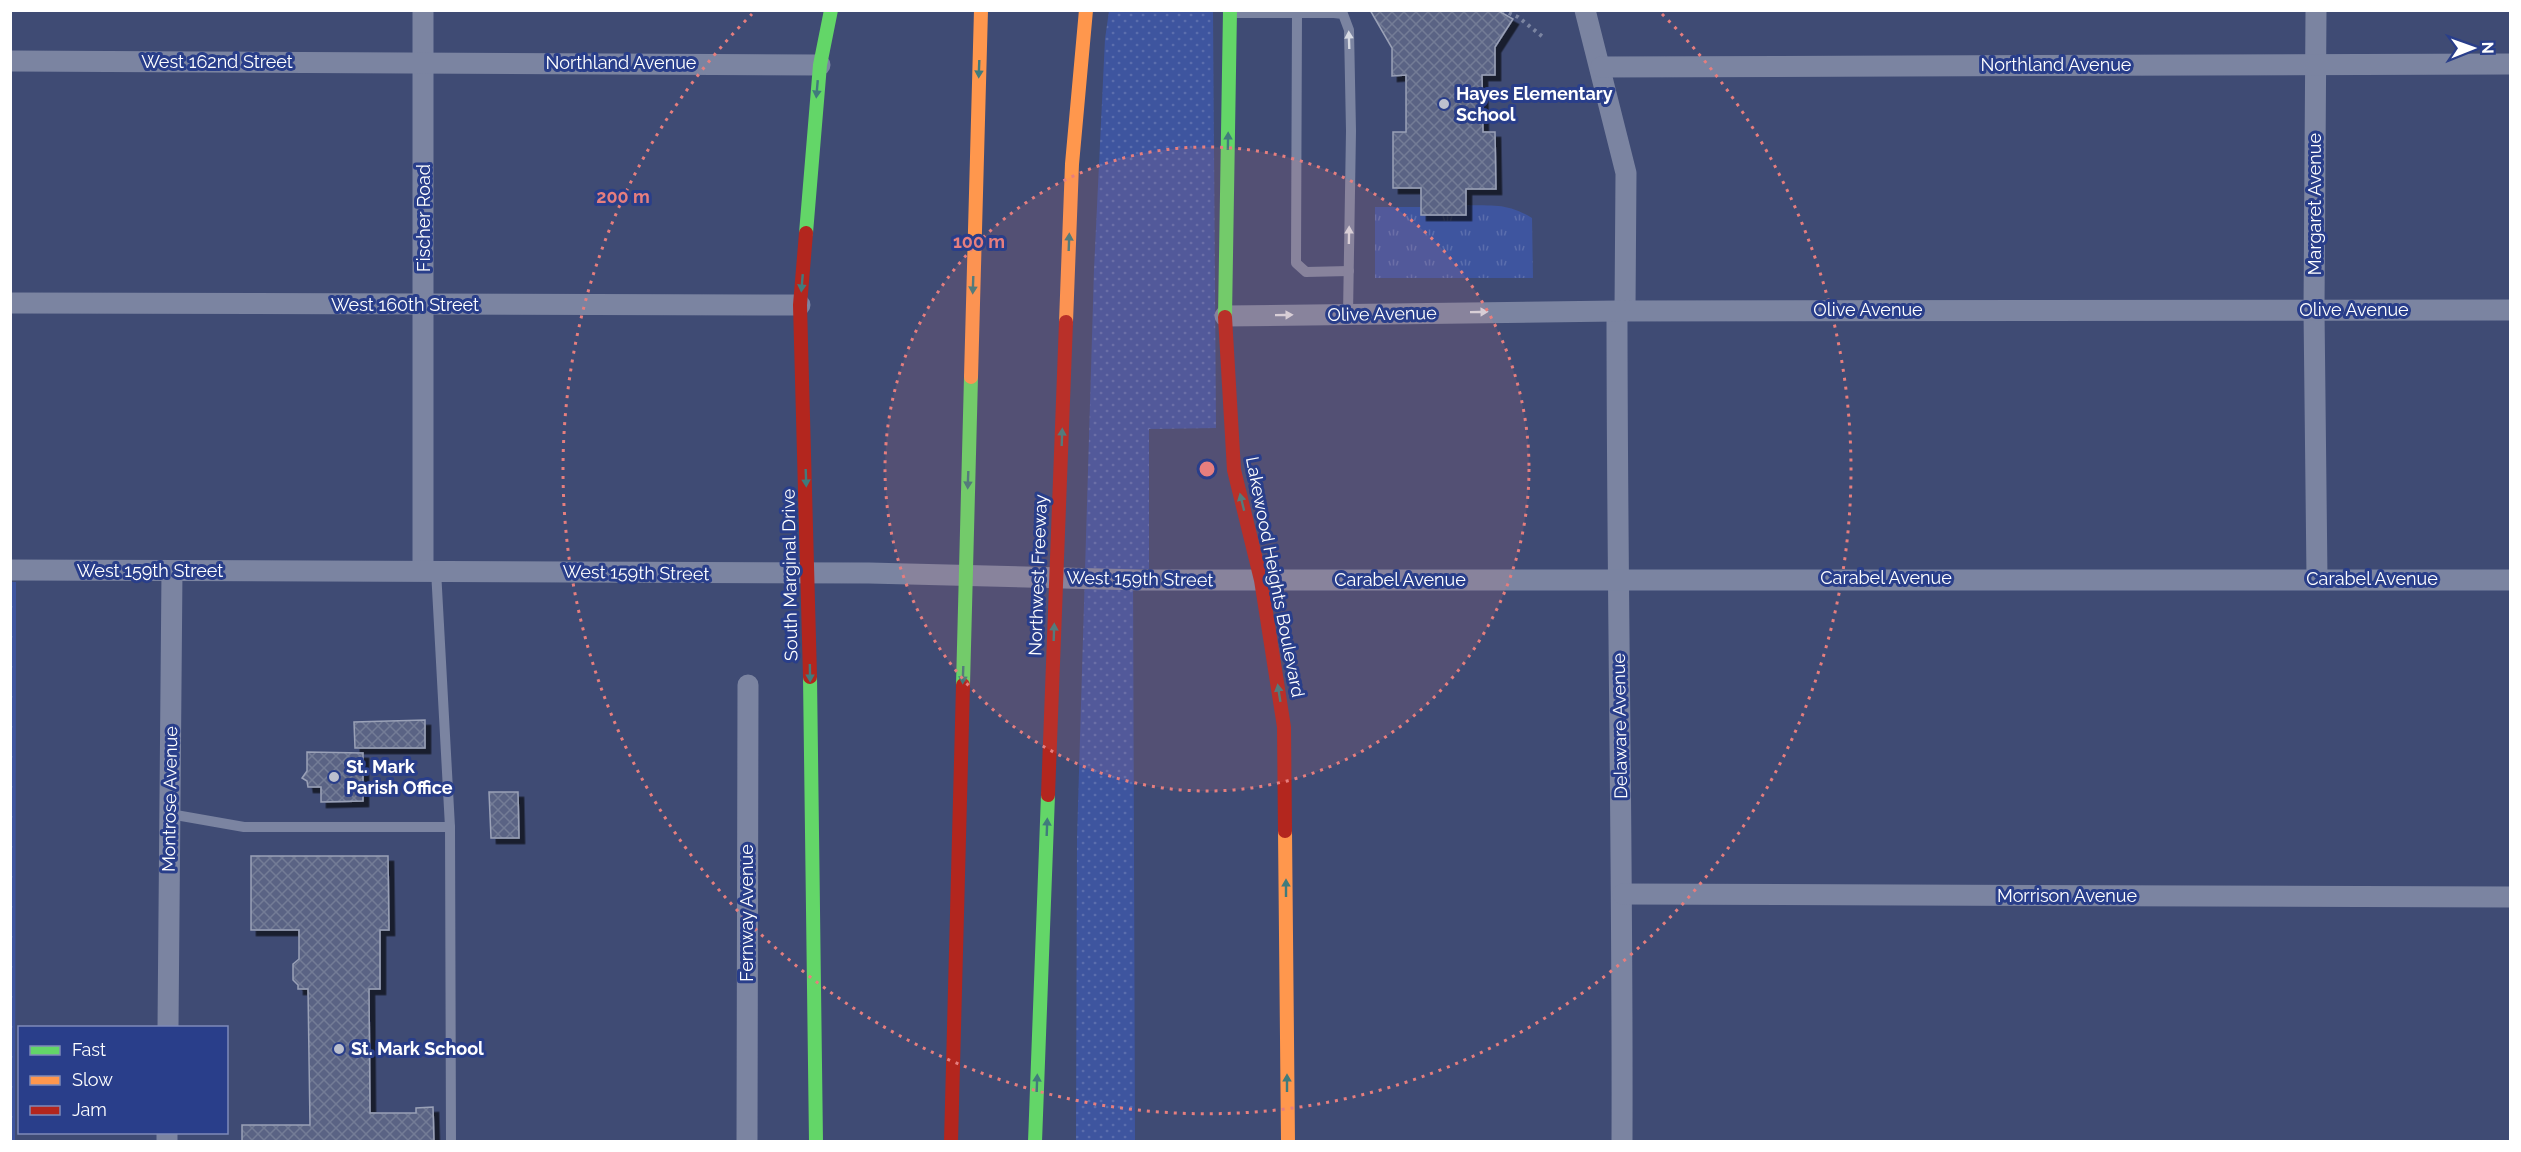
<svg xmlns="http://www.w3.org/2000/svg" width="2521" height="1152" font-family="Raleway,sans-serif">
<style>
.grass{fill:url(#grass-dots)}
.park{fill:url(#park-tufts)}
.building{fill:url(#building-cross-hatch);stroke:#9aa1b7;stroke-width:1.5;filter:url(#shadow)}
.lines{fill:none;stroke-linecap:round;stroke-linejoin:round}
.path{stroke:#7b84a1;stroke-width:4;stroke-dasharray:3 4.5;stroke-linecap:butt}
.lane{stroke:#7b84a1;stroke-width:10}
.street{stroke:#7b84a1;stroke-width:21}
.fast{stroke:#63d668;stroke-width:14}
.slow{stroke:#ff974d;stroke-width:14}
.jam{stroke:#b3261e;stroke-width:14}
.oneway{fill:#d7dae3}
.oneway2{fill:#407b7c}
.ring{fill:none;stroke:#e67e7e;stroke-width:3;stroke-dasharray:3 6}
.poi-dot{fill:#bcc0ce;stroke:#293e8a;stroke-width:2}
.labels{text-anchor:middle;stroke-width:6;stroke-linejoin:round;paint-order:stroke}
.street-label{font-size:18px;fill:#fff;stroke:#293e8a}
.poi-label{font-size:18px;font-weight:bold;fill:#fff;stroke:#293e8a;text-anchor:start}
.centre{fill:#e67e7e;stroke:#293e8a;stroke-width:3}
.ring-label{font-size:18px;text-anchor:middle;font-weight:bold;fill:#e67e7e;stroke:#293e8a;stroke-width:6;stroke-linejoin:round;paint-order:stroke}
</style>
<defs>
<pattern id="grass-dots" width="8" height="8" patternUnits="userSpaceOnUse" patternTransform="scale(1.5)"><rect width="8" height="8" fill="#3e559f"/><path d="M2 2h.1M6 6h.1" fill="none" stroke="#5b6ead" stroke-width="1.8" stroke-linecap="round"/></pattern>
<pattern id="park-tufts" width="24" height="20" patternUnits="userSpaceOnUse" patternTransform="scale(1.5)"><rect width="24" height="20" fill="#3e559f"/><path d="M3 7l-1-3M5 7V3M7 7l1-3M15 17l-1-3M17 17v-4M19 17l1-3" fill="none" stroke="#5b6ead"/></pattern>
<pattern id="building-cross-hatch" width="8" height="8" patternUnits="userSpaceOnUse" patternTransform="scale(1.5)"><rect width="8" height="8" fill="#5a6484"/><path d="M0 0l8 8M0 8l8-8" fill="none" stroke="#737b96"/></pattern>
<filter id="shadow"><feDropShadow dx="5.5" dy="5.5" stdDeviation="0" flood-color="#0009"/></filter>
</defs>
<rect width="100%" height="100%" fill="#3f4b74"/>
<!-- grass -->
<path class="grass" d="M 1109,11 L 1213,11 L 1216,428 L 1149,429 L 1149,569 L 1133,570 L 1135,1141 L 1076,1142 L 1077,839 L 1094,270 L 1105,39 Z"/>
<!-- park -->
<g class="park">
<path d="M 1466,205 C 1495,206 1507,203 1532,218 L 1533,278 L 1375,278 L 1375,207 L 1421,207 L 1421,215 L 1466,215 Z"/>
<path d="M 10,582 L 16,582 L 15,1142 L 10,1141 Z"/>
</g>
<!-- building -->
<g class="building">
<path d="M 1370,10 L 1497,10 L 1513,19 L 1495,47 L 1495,75 L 1482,75 L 1483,132 L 1495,132 L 1496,189 L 1466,189 L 1466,215 L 1421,215 L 1421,188 L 1393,188 L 1393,132 L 1406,132 L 1406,75 L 1392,76 L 1392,48 Z"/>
<path d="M 425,720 L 425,748 L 355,748 L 354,722 Z"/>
<path d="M 307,752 L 363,753 L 363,801 L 321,802 L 321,787 L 308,787 L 307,781 L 302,778 L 307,771 Z"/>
<path d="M 489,792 L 518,792 L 519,838 L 491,838 Z"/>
<path d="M 251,856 L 388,856 L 389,930 L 380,930 L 380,989 L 369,989 L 370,1113 L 416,1113 L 416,1108 L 433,1107 L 434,1142 L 242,1142 L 242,1125 L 310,1125 L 308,989 L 298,989 L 298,985 L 293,980 L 293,964 L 299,959 L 299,930 L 251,930 Z"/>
</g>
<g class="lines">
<!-- path -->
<path class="path" d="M 1502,10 L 1518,17 L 1543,37"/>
<!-- lane -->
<g class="lane">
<path d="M 1297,12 L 1296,263 L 1306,272 L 1349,271"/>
<path d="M 1231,13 L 1334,13 L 1343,14 L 1349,30 L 1351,131 L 1348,314"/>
<path d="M 436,570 L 450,827"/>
<path d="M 170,814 L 244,827 L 450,827 L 451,1142"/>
</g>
<!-- street -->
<g class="street">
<path d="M 423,10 L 423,570"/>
<path d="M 1585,10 L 1626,173 L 1625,311"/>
<path d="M 2316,10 L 2314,310 L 2317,578"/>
<path d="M 10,61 L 820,65"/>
<path d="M 1601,67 L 2510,64"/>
<path d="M 10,303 L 800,305"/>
<path d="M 1617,311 C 1617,588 1623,864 1622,1142"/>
<path d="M 1225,316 L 1617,311 L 2510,310"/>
<path d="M 10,570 L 869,573 L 1140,580 L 2510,580"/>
<path d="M 1623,894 L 2510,897"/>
<path d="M 168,1028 L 172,571"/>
<path d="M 167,1142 L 167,1132"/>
<path d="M 747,1142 L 748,685"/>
</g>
<!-- fast -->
<g class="fast">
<path d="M 806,233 L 820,65 L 831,10"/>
<path d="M 1225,317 L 1230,10"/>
<path d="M 810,677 L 816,1142"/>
<path d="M 963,685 L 971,377"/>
<path d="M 1035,1142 L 1048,795"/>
</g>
<!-- slow -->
<g class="slow">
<path d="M 1066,322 L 1072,164 L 1086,10"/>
<path d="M 971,377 L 981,10"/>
<path d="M 1285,831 L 1288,1142"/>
</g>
<!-- jam -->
<g class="jam">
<path d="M 806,233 L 800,305 L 810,677"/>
<path d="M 1225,317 L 1234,470 L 1261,580 L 1284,727 L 1285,831"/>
<path d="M 1048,795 L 1066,322"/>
<path d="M 951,1142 L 963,685"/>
</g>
</g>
<!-- one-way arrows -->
<defs><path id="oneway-solid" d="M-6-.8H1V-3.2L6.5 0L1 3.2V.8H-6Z" transform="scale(1.5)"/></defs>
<g class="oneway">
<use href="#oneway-solid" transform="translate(1349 40) rotate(-92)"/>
<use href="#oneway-solid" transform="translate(1349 235) rotate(-89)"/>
<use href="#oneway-solid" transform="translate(1479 312) rotate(-1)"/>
<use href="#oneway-solid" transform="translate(1284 315) rotate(-1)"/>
</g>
<g class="oneway2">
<use href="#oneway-solid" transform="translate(979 69) rotate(92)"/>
<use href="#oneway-solid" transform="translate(817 89) rotate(95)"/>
<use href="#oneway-solid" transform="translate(1228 141) rotate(-89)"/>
<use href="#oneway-solid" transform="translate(1069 242) rotate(-88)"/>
<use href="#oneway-solid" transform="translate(802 283) rotate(95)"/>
<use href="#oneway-solid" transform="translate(973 285) rotate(92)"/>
<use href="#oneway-solid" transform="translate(1062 437) rotate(-88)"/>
<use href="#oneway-solid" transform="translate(806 478) rotate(88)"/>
<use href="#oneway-solid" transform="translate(968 480) rotate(92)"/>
<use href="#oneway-solid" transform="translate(1242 502) rotate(-104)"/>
<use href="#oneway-solid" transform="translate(1054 632) rotate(-88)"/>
<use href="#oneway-solid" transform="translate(810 673) rotate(89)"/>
<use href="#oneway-solid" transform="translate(963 675) rotate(92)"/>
<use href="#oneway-solid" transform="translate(1279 693) rotate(-99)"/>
<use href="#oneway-solid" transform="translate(1047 827) rotate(-88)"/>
<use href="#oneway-solid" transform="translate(1286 888) rotate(-90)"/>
<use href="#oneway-solid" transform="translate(1037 1083) rotate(-88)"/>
<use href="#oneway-solid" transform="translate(1287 1083) rotate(-90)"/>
</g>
<!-- distance rings -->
<circle cx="1207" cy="469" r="322" fill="#e67e7e" fill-opacity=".12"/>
<g class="ring">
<circle cx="1207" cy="469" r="322"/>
<path d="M1662 14A644 644 0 1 1 752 14"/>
</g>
<!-- markers -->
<g class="poi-dot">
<circle cx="1444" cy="104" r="6"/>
<circle cx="334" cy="777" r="6"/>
<circle cx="339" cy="1049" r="6"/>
</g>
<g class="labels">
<!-- street labels -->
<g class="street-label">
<text x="217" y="68">West 162nd Street</text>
<text x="621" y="69">Northland Avenue</text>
<text x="2056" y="71">Northland Avenue</text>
<text transform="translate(2315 204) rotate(-90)" y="6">Margaret Avenue</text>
<text transform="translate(424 218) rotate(-90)" y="6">Fischer Road</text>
<text x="405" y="311">West 160th Street</text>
<text x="1868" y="316">Olive Avenue</text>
<text x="2354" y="316">Olive Avenue</text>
<text transform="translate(1382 314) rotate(-1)" y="6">Olive Avenue</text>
<text x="150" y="577">West 159th Street</text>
<text transform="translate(636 573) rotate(1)" y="6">West 159th Street</text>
<text transform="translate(790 575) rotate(-91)" y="6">South Marginal Drive</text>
<text transform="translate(1038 575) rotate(-88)" y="6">Northwest Freeway</text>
<text transform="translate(1275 577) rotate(79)" y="6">Lakewood Heights Boulevard</text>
<text x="1886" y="584">Carabel Avenue</text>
<text transform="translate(1140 579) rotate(1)" y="6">West 159th Street</text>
<text x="2372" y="585">Carabel Avenue</text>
<text x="1400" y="586">Carabel Avenue</text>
<text transform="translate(1620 726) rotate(-91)" y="6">Delaware Avenue</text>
<text transform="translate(170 799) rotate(-89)" y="6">Montrose Avenue</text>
<text x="2067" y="902">Morrison Avenue</text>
<text transform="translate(747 913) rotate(-90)" y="6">Fernway Avenue</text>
</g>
<!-- poi labels -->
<g class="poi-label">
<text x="1456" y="100">Hayes Elementary<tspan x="1456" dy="21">School</tspan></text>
<text x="346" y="773">St. Mark<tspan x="346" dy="21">Parish Office</tspan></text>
<text x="351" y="1055">St. Mark School</text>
</g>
</g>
<circle cx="1207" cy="469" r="9" class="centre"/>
<g class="ring-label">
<text x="623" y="203">200 m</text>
<text x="979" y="248">100 m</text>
</g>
<!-- border -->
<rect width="2521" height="1152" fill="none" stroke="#ffffff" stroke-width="24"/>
<!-- legend -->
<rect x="18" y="1026" width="210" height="108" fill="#293e8a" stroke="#7f8bb9" stroke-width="1.5"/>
<rect x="30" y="1046" width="30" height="9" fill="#63d668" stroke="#7f8bb9" stroke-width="1.5"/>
<text x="72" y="1056" font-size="18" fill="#ffffff">Fast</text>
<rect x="30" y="1076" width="30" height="9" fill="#ff974d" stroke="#7f8bb9" stroke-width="1.5"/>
<text x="72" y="1086" font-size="18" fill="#ffffff">Slow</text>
<rect x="30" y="1106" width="30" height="9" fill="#b3261e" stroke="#7f8bb9" stroke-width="1.5"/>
<text x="72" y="1116" font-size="18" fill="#ffffff">Jam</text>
<!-- north arrow -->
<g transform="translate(2473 48) rotate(89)" stroke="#293e8a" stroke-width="4.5" paint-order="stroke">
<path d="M0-4.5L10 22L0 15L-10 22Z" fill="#ffffff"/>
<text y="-9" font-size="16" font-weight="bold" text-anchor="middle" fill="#ffffff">N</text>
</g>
</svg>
